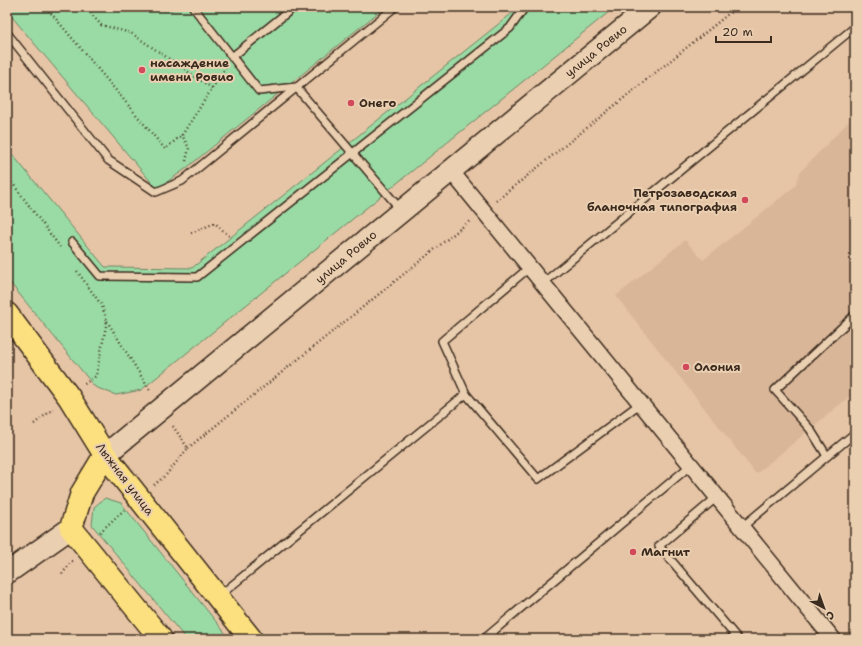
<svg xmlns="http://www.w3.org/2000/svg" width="862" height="646" font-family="'Shantell Sans',sans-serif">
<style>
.built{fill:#d9b698}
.green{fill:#9adba5;stroke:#6a8262}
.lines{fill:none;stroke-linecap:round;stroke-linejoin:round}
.lane-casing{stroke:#3b2a1e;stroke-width:10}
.street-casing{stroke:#3b2a1e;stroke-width:18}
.secondary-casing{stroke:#3b2a1e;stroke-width:24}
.primary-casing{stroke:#3b2a1e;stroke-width:25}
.path{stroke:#3b2a1e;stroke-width:2.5;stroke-dasharray:1 3;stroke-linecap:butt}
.lane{stroke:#eacfb1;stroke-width:7}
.street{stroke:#eacfb1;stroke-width:15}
.secondary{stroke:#eacfb1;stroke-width:21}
.primary{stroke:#fce080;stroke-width:22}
.poi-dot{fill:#d1495b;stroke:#eacfb1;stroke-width:1.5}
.labels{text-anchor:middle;stroke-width:4;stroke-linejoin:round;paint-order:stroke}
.street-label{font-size:12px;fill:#3b2a1e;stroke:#eacfb1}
.poi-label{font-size:12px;font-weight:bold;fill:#3b2a1e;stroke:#eacfb1;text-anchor:start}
</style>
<rect width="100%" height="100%" fill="#e6c5a6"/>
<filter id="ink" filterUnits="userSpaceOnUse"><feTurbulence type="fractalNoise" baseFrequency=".025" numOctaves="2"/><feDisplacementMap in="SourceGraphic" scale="8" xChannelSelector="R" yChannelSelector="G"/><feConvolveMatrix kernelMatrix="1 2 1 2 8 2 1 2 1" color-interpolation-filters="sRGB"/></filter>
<g filter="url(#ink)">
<!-- built -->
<path class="built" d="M 855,115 L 855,392 L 756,474 L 616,296 L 685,240 L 703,260 L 795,186 L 800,172 Z"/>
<!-- green -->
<g class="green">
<path d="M 7,7 L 168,7 L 171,11 L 175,7 L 385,7 L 184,170 L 157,189 L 23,30 L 7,11 Z"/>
<path d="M 520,7 L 615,7 L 141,390 L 116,395 L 95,387 L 7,279 L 7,148 L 105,267 L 192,268 Z"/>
<path d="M 105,498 L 121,503 L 230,639 L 186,639 L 92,525 L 94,507 Z"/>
</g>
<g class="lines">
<!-- lane casing -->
<g class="lane-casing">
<g id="lane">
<path d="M 193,7 L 259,91 L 296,87 L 401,210"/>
<path d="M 7,33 L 108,160 L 156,192 L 182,181 L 395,7"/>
<path d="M 232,57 L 294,7"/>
<path d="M 72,242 L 100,276 L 197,277 L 510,28 L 525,7"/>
<path d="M 530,267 L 442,341 L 466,394 L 538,479 L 641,403"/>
<path d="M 543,283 L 855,27"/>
<path d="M 827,456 L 810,429 L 775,390 L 855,315"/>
<path d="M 717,497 L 659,546 L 738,639"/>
<path d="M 742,527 L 855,433"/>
<path d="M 219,596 L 466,394"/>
<path d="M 484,639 L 691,465"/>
</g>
</g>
<!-- street casing -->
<g class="street-casing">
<path id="street" d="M 451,171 L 833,639"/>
</g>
<!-- secondary casing -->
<g class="secondary-casing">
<g id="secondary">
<path d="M 105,455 L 650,7"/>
<path d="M 7,573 L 71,528"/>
</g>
</g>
<!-- primary casing -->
<g class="primary-casing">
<g id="primary">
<path d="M 7,314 L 69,397 L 105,455 L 251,639"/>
<path d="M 105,455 L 82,493 L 71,528 L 161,639"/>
</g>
</g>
<!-- path -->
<g class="path">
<path d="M 46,7 L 165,149 L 182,135"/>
<path d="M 85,7 L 101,25 L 131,33 L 212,88"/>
<path d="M 186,161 L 189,148 L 182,135 L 226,67"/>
<path d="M 7,176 L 60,247"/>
<path d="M 496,201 L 737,7"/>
<path d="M 191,233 L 215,223 L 229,236"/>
<path d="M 77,271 L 102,306 L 107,321 L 96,376 L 83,385"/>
<path d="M 107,321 L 151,392"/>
<path d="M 34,424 L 53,409"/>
<path d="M 188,448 L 471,220"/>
<path d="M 154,485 L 166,475 L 188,448 L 172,425"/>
<path d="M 100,532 L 124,510"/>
<path d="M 62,574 L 73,560"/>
</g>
<!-- lane -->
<use href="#lane" class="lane"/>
<!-- street -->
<use href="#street" class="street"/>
<!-- secondary -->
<use href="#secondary" class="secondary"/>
<!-- primary -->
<use href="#primary" class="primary"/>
</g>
</g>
<!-- markers -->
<g class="poi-dot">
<circle cx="142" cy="70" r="4"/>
<circle cx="351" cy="103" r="4"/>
<circle cx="745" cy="200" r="4"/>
<circle cx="686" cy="367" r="4"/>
<circle cx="633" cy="552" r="4"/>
</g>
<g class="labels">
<!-- street labels -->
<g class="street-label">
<text transform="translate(596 51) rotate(-39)" y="4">улица Ровио</text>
<text transform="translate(346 257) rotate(-40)" y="4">улица Ровио</text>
<text transform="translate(125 479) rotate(53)" y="4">Лыжная улица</text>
</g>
<!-- poi labels -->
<g class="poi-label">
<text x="150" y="67">насаждение<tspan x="150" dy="14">имени Ровио</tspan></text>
<text x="359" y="107">Онего</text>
<text x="737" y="197" text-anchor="end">Петрозаводская<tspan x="737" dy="14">бланочная типография</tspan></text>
<text x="694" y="371">Олония</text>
<text x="641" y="556">Магнит</text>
</g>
</g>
<!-- margin -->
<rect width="862" height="646" fill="none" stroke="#eacfb1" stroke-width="24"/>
<rect x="12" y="12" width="838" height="622" fill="none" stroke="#3b2a1e" stroke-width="1.5" filter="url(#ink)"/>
<!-- north arrow -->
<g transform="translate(824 608) rotate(139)" stroke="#eacfb1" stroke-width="3" paint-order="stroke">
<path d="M0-3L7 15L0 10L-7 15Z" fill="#3b2a1e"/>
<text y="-6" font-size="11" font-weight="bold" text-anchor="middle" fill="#3b2a1e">С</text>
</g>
<!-- scale -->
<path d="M716 36v6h55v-6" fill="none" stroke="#3b2a1e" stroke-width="2"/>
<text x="722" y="36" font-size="12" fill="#3b2a1e" stroke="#eacfb1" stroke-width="3" paint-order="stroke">20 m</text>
</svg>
